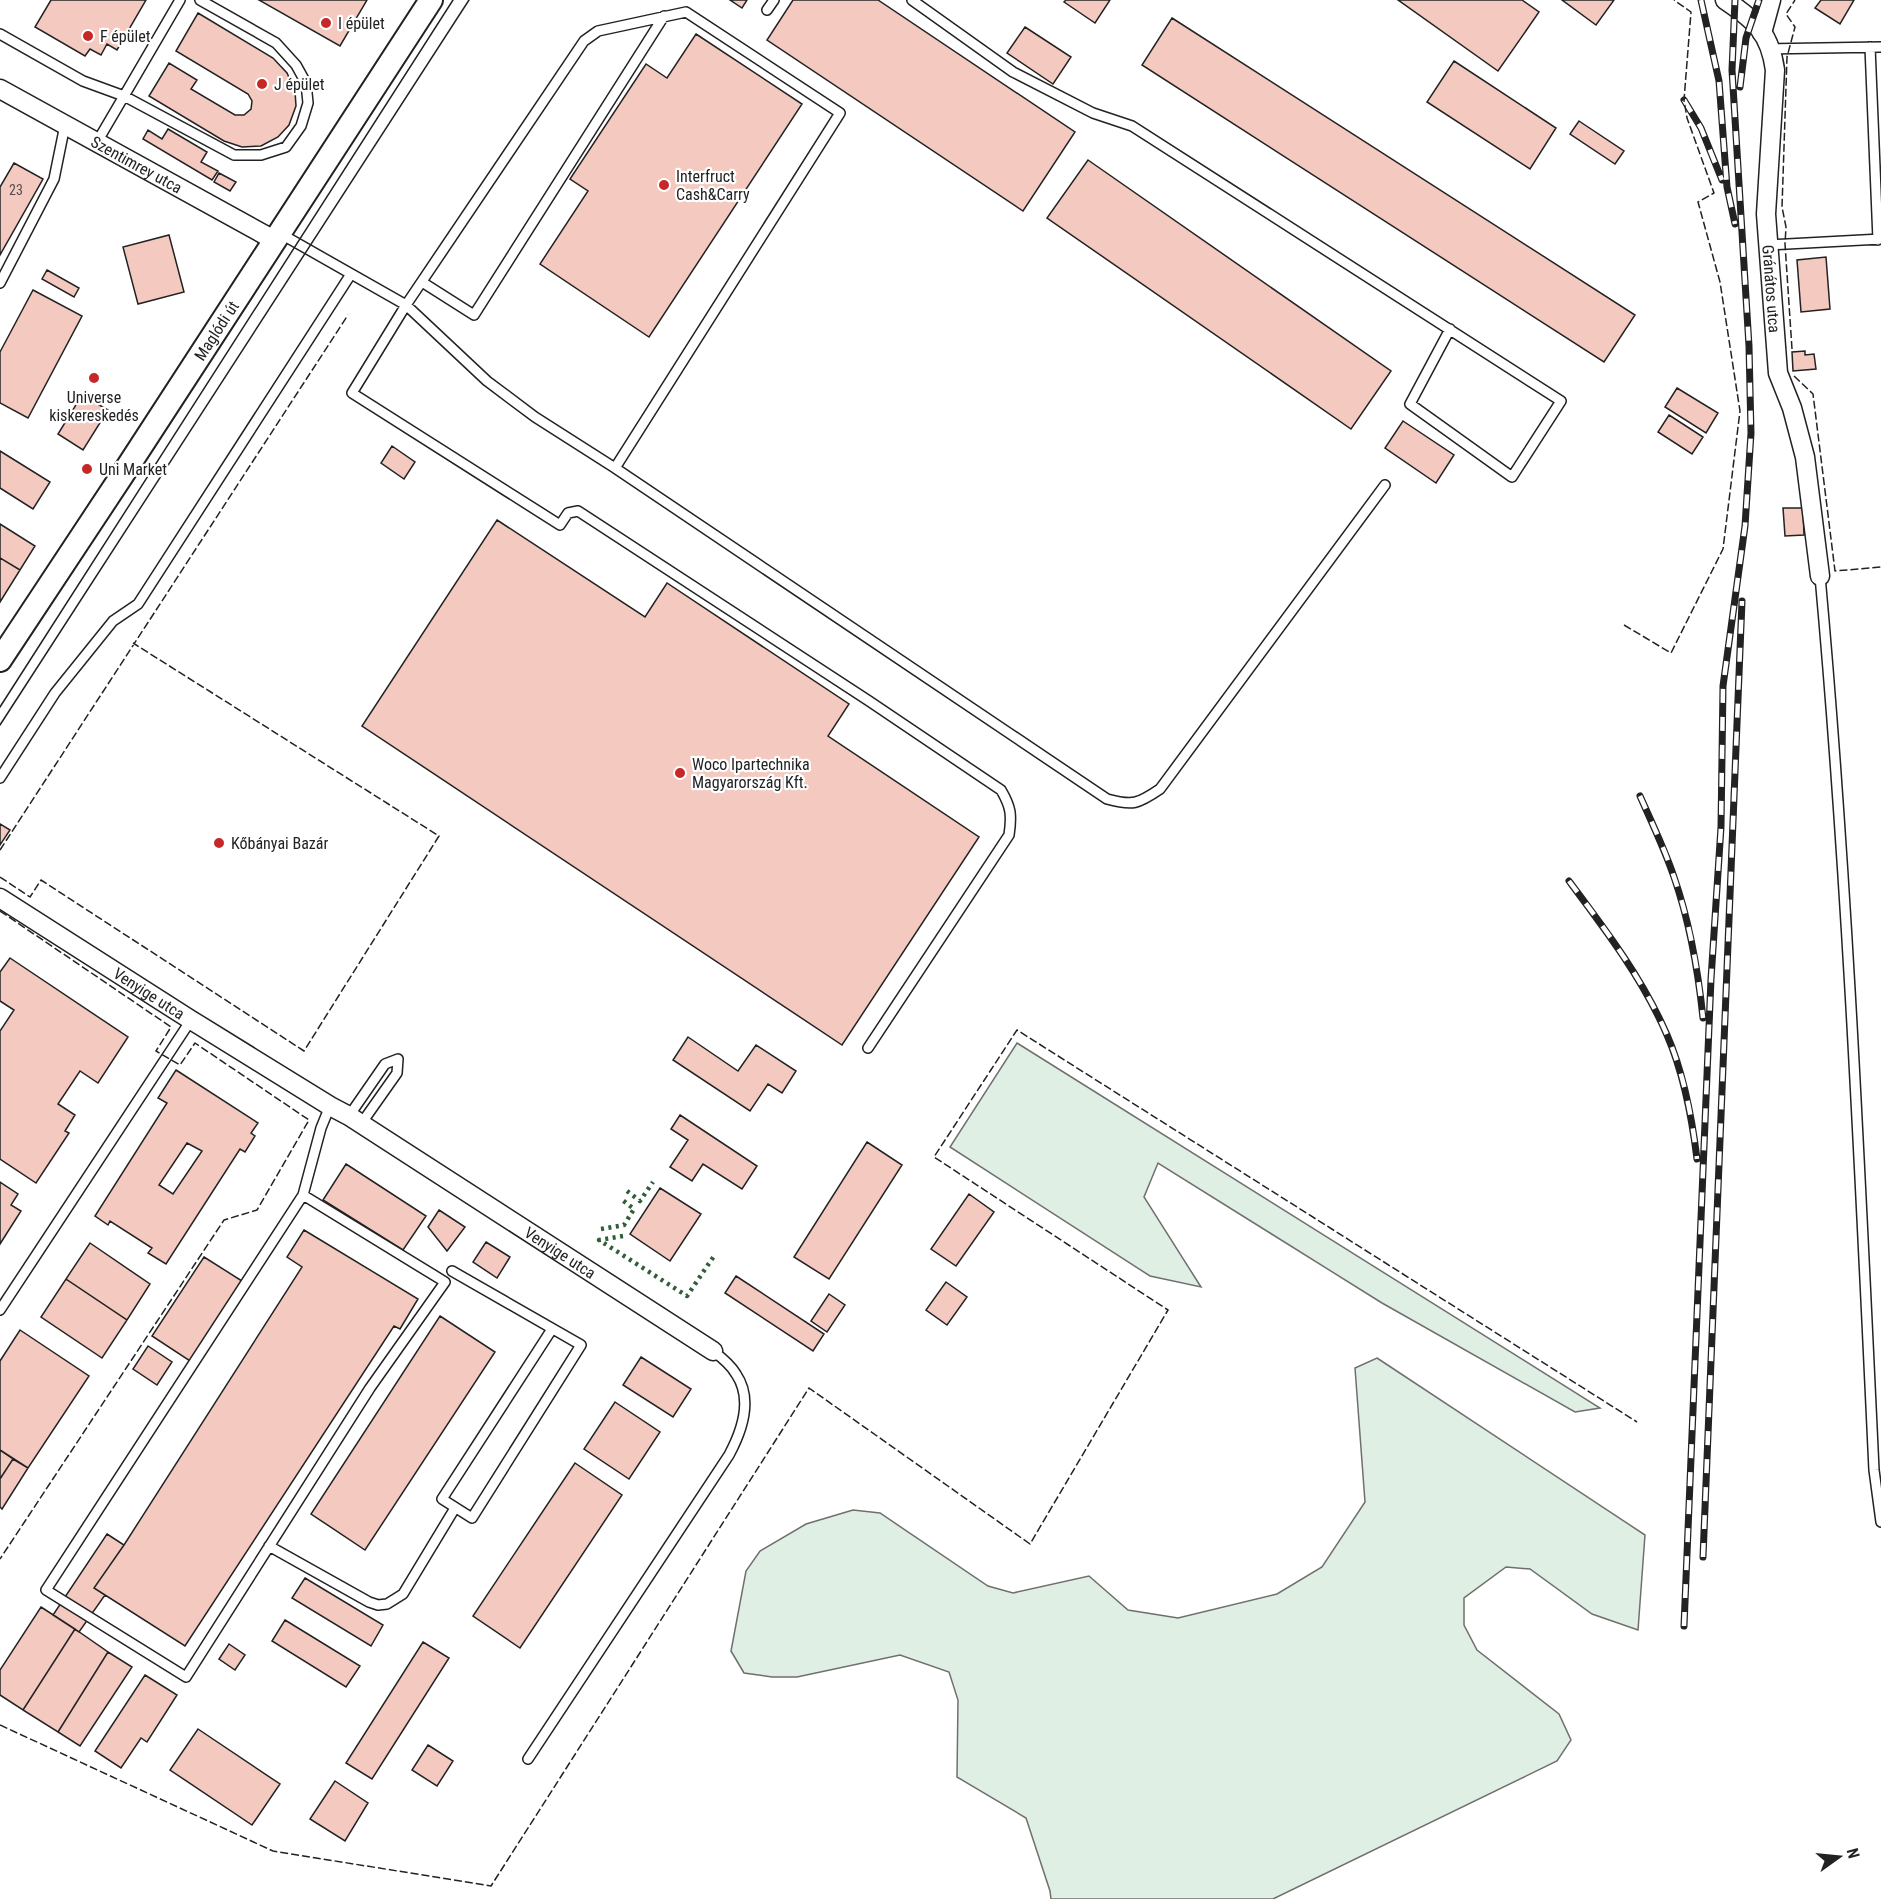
<svg xmlns="http://www.w3.org/2000/svg" width="1881" height="1899" viewBox="0 0 1881 1899" font-family="'Roboto Condensed',sans-serif">
  <style>
    .green { fill: #e0efe3; stroke: #6f6f6f; stroke-width: 1.5 }
    .building { fill: #f3c9c0; stroke: #222; stroke-width: 1.5; fill-rule: evenodd }
    .lines { fill: none; stroke-linecap: round; stroke-linejoin: round }
    .service-casing { stroke: #222; stroke-width: 12 }
    .minor-casing { stroke: #222; stroke-width: 21 }
    .tertiary-casing { stroke: #222; stroke-width: 26 }
    .service { stroke: #fff; stroke-width: 9 }
    .minor { stroke: #fff; stroke-width: 18 }
    .tertiary { stroke: #fff; stroke-width: 22 }
    .tram { stroke: #222; stroke-width: 1.5 }
    .rail-casing { stroke: #222; stroke-width: 7 }
    .rail { stroke: #fff; stroke-width: 4.5; stroke-dasharray: 14; stroke-linecap: butt }
    .hedge { stroke: #2f5e38; stroke-width: 4.5; stroke-dasharray: 3 4.5; stroke-linecap: butt }
    .fence { stroke: #222; stroke-width: 1.5; stroke-dasharray: 8 3; stroke-linecap: butt }
    .poi-dot { fill: #c62828; stroke: #fff; stroke-width: 2 }
    .labels { text-anchor: middle; dominant-baseline: central; stroke-width: 4.5; stroke-linejoin: round; paint-order: stroke }
    .number-label { font-size: 14px; fill: #564c4a }
    .poi-label { font-size: 16px; fill: #222; stroke: #fff; text-anchor: start }
    .street-label { font-size: 16px; fill: #222; stroke: #fff }
  </style>
  <rect width="100%" height="100%" fill="#fff"/>
  <path class="green" d="M1017 1043 1600 1408 1575 1412 1382 1303 1158 1163 1144 1197 1201 1287 1150 1276 950 1147Z
    M1377 1358 1645 1535 1638 1630 1592 1614 1530 1569 1506 1567 1464 1598V1625L1477 1650 1559 1714 1571 1740 1557 1761 1273 1899H1051L1050 1891 1026 1818 957 1777 958 1700 949 1672 900 1655 797 1677H772L744 1673 731 1651 746 1571 760 1551 806 1524 853 1510 880 1513 988 1586 1013 1593 1089 1576 1128 1610 1178 1618 1277 1594 1322 1567 1365 1502 1355 1368Z"/>
  <path class="building" d="M51 0H146L117 50 107 44 101 55 90 49 85 56 35 27Z
    M259 0H367L340 46Z
    M730 0H747L742 8Z
    M793 0H878L1075 132 1023 211 767 40Z
    M1066 0H1110L1095 23 1064 2Z
    M1398 0H1522L1539 12 1498 71Z
    M1562 0H1614L1596 25Z
    M1821 0H1854L1840 24 1815 8Z
    M198 13 273 58 287 73 295 91 296 106 289 125 278 137 261 146 242 147 224 141 149 96 169 63 197 80 191 89 235 115H244L251 109 252 101 248 94 176 51Z
    M1172 18 1635 315 1604 362 1142 65Z
    M1025 27 1071 57 1053 84 1007 53Z
    M696 34 802 104 649 337 540 264 588 191 570 179 646 64 667 78Z
    M1454 61 1556 128 1530 169 1427 102Z
    M1579 121 1624 151 1615 164 1570 134Z
    M168 129 207 152 201 162 218 171 212 180 143 139 148 130 162 139Z
    M1088 160 1391 371 1351 429 1047 218Z
    M14 163 43 179 0 255V187Z
    M219 173 236 182 230 191 214 182Z
    M169 235 184 292 138 304 123 247Z
    M1826 257 1830 309 1801 312 1797 260Z
    M47 270 79 288 74 297 42 279Z
    M33 290 82 316 28 418 0 403V352Z
    M1805 351V355L1814 354 1816 369 1793 371 1792 352Z
    M1677 388 1718 413 1706 433 1665 407Z
    M82 395 108 410 83 450 58 434Z
    M1669 415 1703 437 1692 454 1658 432Z
    M1403 421 1454 455 1436 483 1385 448Z
    M392 446 415 462 404 479 381 463Z
    M0 451 50 482 33 509 0 488Z
    M1783 508H1803L1804 535 1785 536Z
    M497 520 645 617 667 583 849 704 828 736 979 837 842 1045 362 726Z
    M0 524 35 546 20 570 0 558Z
    M0 558 20 570 0 602Z
    M0 824 10 830 0 845Z
    M10 958 128 1037 98 1083 80 1071 58 1104 75 1115 65 1131 69 1133 36 1183 0 1159V1031L14 1010 0 1001V972Z
    M688 1037 738 1071 756 1045 796 1071 782 1093 768 1084 750 1111 673 1060Z
    M176 1070 258 1123 251 1133 255 1136 245 1152 240 1149 166 1264 148 1253 152 1248 110 1221 108 1225 95 1216 167 1103 158 1098ZM187 1143 202 1151 173 1194 159 1185Z
    M680 1115 757 1166 742 1189 703 1164 692 1181 670 1167 688 1140 671 1129Z
    M867 1142 902 1165 829 1279 794 1257Z
    M346 1164 426 1216 403 1250 323 1200Z
    M0 1182 18 1194 11 1205 21 1211 0 1244Z
    M660 1188 701 1214 670 1261 630 1234Z
    M969 1194 994 1212 956 1266 931 1249Z
    M439 1210 465 1227 447 1251 428 1227Z
    M304 1230 418 1299 400 1329 394 1326 185 1646 94 1588 124 1545 302 1267 287 1257Z
    M486 1242 510 1257 497 1278 473 1262Z
    M90 1243 150 1284 127 1320 66 1279Z
    M204 1257 242 1281 190 1361 152 1336Z
    M736 1276 824 1334 813 1351 725 1293Z
    M66 1279 127 1320 102 1358 41 1317Z
    M946 1282 967 1297 947 1325 926 1310Z
    M829 1294 845 1305 827 1332 811 1321Z
    M440 1316 495 1352 365 1550 311 1514Z
    M20 1330 89 1376 28 1468 0 1450V1361Z
    M148 1346 172 1362 157 1385 133 1369Z
    M641 1357 691 1389 673 1417 623 1385Z
    M615 1402 660 1432 629 1479 584 1449Z
    M0 1450 13 1459 0 1479Z
    M13 1459 28 1468 2 1509 0 1507V1479Z
    M575 1463 622 1495 520 1648 473 1616Z
    M107 1534 124 1545 94 1588 105 1595 79 1632 53 1615Z
    M305 1578 383 1625 371 1646 292 1598Z
    M41 1607 75 1629 23 1710 0 1695V1670Z
    M285 1620 360 1666 346 1687 272 1641Z
    M75 1629 108 1652 58 1732 23 1710Z
    M423 1642 449 1658 372 1779 346 1763Z
    M229 1644 245 1655 235 1670 219 1659Z
    M108 1652 132 1667 80 1746 58 1732Z
    M145 1675 177 1695 147 1742 141 1738 121 1768 95 1751Z
    M198 1729 280 1784 252 1825 170 1770Z
    M428 1745 453 1761 437 1786 412 1770Z
    M335 1781 368 1803 345 1841 310 1819Z"/>
  <g class="lines">
    <g class="service-casing">
      <path id="service" d="M912 0 1013 72 1093 113 1132 126 1561 401 1512 477 1410 404 1450 329
        M767 10 774 0
        M0 34 83 81 124 96 180 0
        M1870 47 1878 240
        M1771 49 1881 47
        M97 142 124 96 234 155H261L286 147 301 126 308 103 306 83 296 65 276 43 200 0
        M281 234 406 305 487 381 535 417 615 468 1107 799C1133 806 1138 804 1160 789L1385 485
        M1768 245 1881 239
        M422 282 474 315 664 16
        M0 283 54 179 65 125
        M615 468 840 113 686 12 598 31 584 41 406 305 352 393 560 525 568 513 578 511 869 701 1001 790C1011 807 1012 815 1009 835L868 1048
        M1820 576C1847 873 1860 1172 1874 1470L1881 1522
        M0 778 55 693 113 621 138 604 351 274
        M349 1116 385 1064 398 1059 397 1073 361 1124
        M303 1195 445 1282 370 1388 186 1677 46 1590 303 1195 321 1128 330 1106
        M452 1271 581 1345 472 1518 442 1499 552 1329
        M0 1310 191 1020
        M269 1546 369 1602 378 1605 387 1604 403 1594 455 1508
        M528 1759 729 1455C742 1431 753 1399 736 1374 731 1365 721 1357 713 1351"/>
    </g>
    <g class="minor-casing">
      <g id="minor">
        <path id="s1" d="M1725 0C1755 20 1770 33 1775 70L1766 214 1778 373 1792 408 1805 457 1820 576"/>
        <path d="M1762 33 1771 0"/>
        <path id="s2" d="M0 89 274 240"/>
        <path id="s3" d="M0 898 191 1020 330 1106 349 1116 713 1351"/>
      </g>
    </g>
    <g class="tertiary-casing">
      <g id="tertiary">
        <path id="s4" d="M0 660 121 477 431 0"/>
      </g>
    </g>
    <use href="#service" class="service"/>
    <use href="#minor" class="minor"/>
    <use href="#tertiary" class="tertiary"/>
    <path class="tram" d="M0 707 453 0
      M0 725 469 0"/>
    <g class="rail-casing">
      <path id="rail" d="M1701 0 1719 81 1727 187 1735 224
        M1740 87 1746 38 1759 0
        M1684 100 1701 128 1722 180
        M1640 796C1652 823 1665 850 1674 877 1690 923 1698 970 1703 1018
        M1569 881C1605 929 1643 979 1667 1035 1684 1074 1692 1118 1697 1159
        M1703 1557 1742 601
        M1684 1626 1711 979 1721 827 1723 686 1745 526 1751 433 1749 346 1732 70 1735 0"/>
    </g>
    <use href="#rail" class="rail"/>
    <path class="hedge" d="M627 1191 640 1201 653 1182
      M601 1229 624 1225 634 1209 621 1199
      M623 1236 599 1240 687 1296 714 1256"/>
    <path class="fence" d="M1792 349 1785 244 1786 227 1782 207 1787 57 1795 27 1786 14 1795 0
      M1794 376 1813 394 1835 571 1881 567
      M1624 625 1671 653 1723 549 1740 411 1720 282 1698 202 1714 193 1687 118 1684 100 1691 12 1674 0
      M0 850 348 315
      M0 877 30 897 41 880 304 1051 439 836 133 643
      M0 911 171 1027 156 1051 180 1065 195 1043 309 1120 257 1210 224 1220 0 1559
      M0 1725 273 1851 491 1886 809 1388 1030 1544 1168 1310 934 1157 1017 1030 1637 1422"/>
  </g>
  <g class="poi-dot">
    <circle cx="326" cy="23" r="6"/>
    <circle cx="88" cy="36" r="6"/>
    <circle cx="262" cy="84" r="6"/>
    <circle cx="664" cy="185" r="6"/>
    <circle cx="94" cy="378" r="6"/>
    <circle cx="87" cy="469" r="6"/>
    <circle cx="680" cy="773" r="6"/>
    <circle cx="219" cy="843" r="6"/>
  </g>
  <g class="labels">
    <g class="number-label">
      <text x="16" y="190">23</text>
    </g>
    <g class="poi-label">
      <text x="338" y="23">I épület</text>
      <text x="100" y="36">F épület</text>
      <text x="274" y="84">J épület</text>
      <text x="676" y="176">Interfruct<tspan x="676" dy="18">Cash&amp;Carry</tspan></text>
      <text x="94" y="397" text-anchor="middle">Universe<tspan x="94" dy="18">kiskereskedés</tspan></text>
      <text x="99" y="469">Uni Market</text>
      <text x="692" y="764">Woco Ipartechnika<tspan x="692" dy="18">Magyarország Kft.</tspan></text>
      <text x="231" y="843">Kőbányai Bazár</text>
    </g>
    <g class="street-label">
      <text stroke="none"><textPath href="#s2" startOffset="156">Szentimrey utca</textPath></text>
      <text stroke="none"><textPath href="#s1" startOffset="309">Gránátos utca</textPath></text>
      <text stroke="none"><textPath href="#s4" startOffset="394">Maglódi út</textPath></text>
      <text stroke="none"><textPath href="#s3" startOffset="177">Venyige utca</textPath></text>
      <text stroke="none"><textPath href="#s3" startOffset="663">Venyige utca</textPath></text>
    </g>
  </g>
  <g transform="translate(1839 1857) rotate(75)" stroke="#ffffff" stroke-width="4.5" paint-order="stroke">
  <path d="M0-4.5L10 22L0 15L-10 22Z" fill="#222222"/>
  <text y="-9" font-size="16" font-weight="bold" text-anchor="middle" fill="#222222">N</text>
  </g>
</svg>
